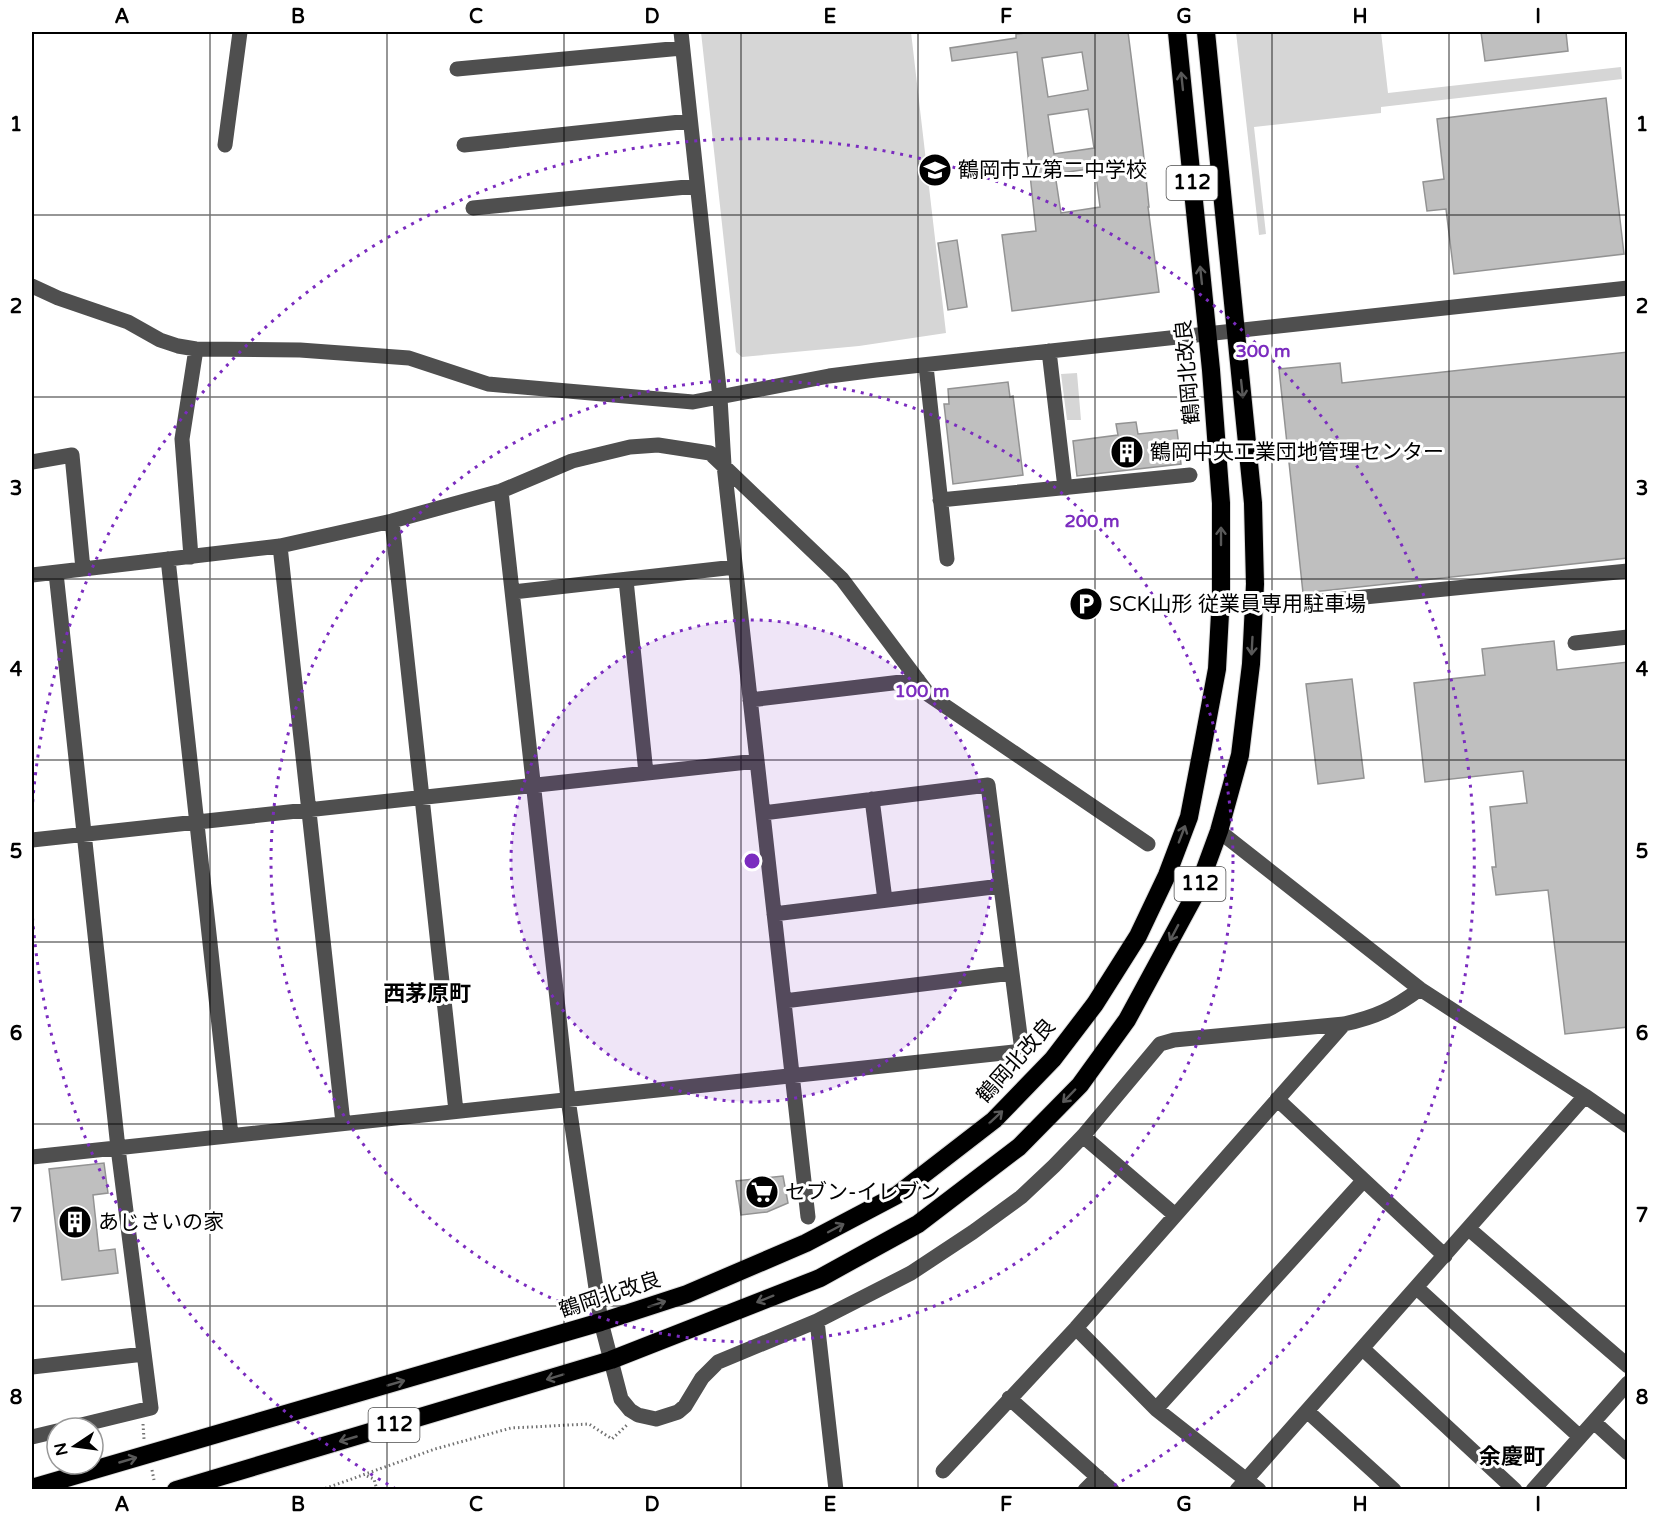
<svg xmlns="http://www.w3.org/2000/svg" width="1659" height="1521" viewBox="0 0 1659 1521" font-family="'Varela Round','Noto Sans JP',sans-serif">
  <style>
    .green { fill: #d6d6d6 }
    .building { fill: #bfbfbf; stroke: #939393; stroke-width: 1.5; fill-rule: evenodd }
    .lines { fill: none; stroke-linecap: round; stroke-linejoin: round }
    .highway-casing { stroke: #dbdbdb; stroke-width: 20 }
    .path { stroke: #717171; stroke-width: 3; stroke-dasharray: 1.5 3; stroke-linecap: butt }
    .minor { stroke: #4f4f4f; stroke-width: 15 }
    .highway { stroke: #000; stroke-width: 18 }
    .oneway { stroke: #595959 }
    .grid { fill: none; stroke: #000; stroke-width: 1.5; stroke-opacity: 0.55 }
    .ring { fill: none; stroke: #7b2cbf; stroke-width: 3; stroke-dasharray: 3 6 }
    .labels { text-anchor: middle; dominant-baseline: central; stroke-width: 6; stroke-linejoin: round; paint-order: stroke }
    .shield { fill: #fff; stroke: #4c4c4c; stroke-width: 1.5 }
    .shield-label { font-size: 20px; font-weight: bold; fill: #000 }
    .poi-label { font-size: 21px; fill: #000; stroke: #fff; text-anchor: start }
    .street-label { font-size: 21px; fill: #000; stroke: #fff }
    .neighbourhood-label { font-size: 22px; font-weight: bold; fill: #000; stroke: #fff }
    .centre { fill: #7b2cbf; stroke: #fff; stroke-width: 3 }
    .ring-label { font-size: 18px; text-anchor: middle; font-weight: bold; fill: #7b2cbf; stroke: #fff; stroke-width: 6; stroke-linejoin: round; paint-order: stroke }
    .neatline { fill: none; stroke: #000; stroke-width: 2 }
    .grid-label { font-size: 20px; text-anchor: middle; font-weight: bold; fill: #000 }
  </style>
  <rect width="100%" height="100%" fill="#fff"/>
  <path class="green" d="M701 32H911L946 333 859 346 742 357 736 352Z
    M1236 32H1381L1388 93 1621 67 1622 79 1381 107V113L1254 127 1266 234 1259 235Z
    M1077 373 1081 420H1067L1061 374Z"/>
  <path class="building" d="M1035 32H1128L1143 149 1149 207H1148L1159 292 1012 311 1002 235 1036 231 1017 52 952 61 950 48 1016 38V34ZM1082 52 1088 90 1048 97 1042 58ZM1088 109 1094 148 1054 154 1048 115ZM1095 168 1100 207 1061 213 1055 174Z
    M1481 32H1566L1568 51 1485 61Z
    M1606 98 1624 254 1454 274 1446 209 1427 211 1423 182 1444 179 1437 119Z
    M957 240 967 307 948 310 938 243Z
    M1628 352V558L1303 593 1279 369 1340 363 1342 383Z
    M1008 382 1010 397 1013 396 1023 475 953 484 944 404H949L948 389Z
    M1136 422 1138 434 1177 430 1181 464 1077 476 1073 441 1118 435 1116 424Z
    M1554 641 1557 670 1628 662V1027L1565 1034 1548 890 1496 895 1492 867H1496L1490 807 1527 803 1523 771 1425 782 1414 683 1485 675 1482 649Z
    M1352 679 1364 778 1318 784 1306 684Z
    M104 1163 108 1193 93 1195 99 1251 115 1249 118 1273 62 1280 49 1169Z
    M783 1176 788 1203 767 1212 741 1215 736 1181Z"/>
  <g class="lines">
    <g class="highway-casing">
      <path id="highway" d="M32 1488 601 1322 687 1294 806 1243 897 1195 994 1120 1053 1059 1095 1004 1138 936 1167 875 1189 817 1203 744 1217 669 1221 595V503L1211 370 1177 32
        M176 1490 611 1360 820 1278 918 1224 1019 1147 1080 1085 1127 1020 1197 891 1219 831 1240 755 1251 664 1255 584 1253 503 1206 32"/>
    </g>
    <path class="path" d="M143 1424 144 1439
      M152 1470 154 1480
      M367 1476 374 1479 377 1490
      M321 1490 435 1449 511 1428 589 1424 612 1439 627 1425"/>
    <path class="minor" d="M681 32 720 398 724 465 808 1217
      M457 69 682 48
      M225 145 240 32
      M464 145 690 121
      M473 208 697 186
      M32 286 58 298 128 322 160 340 178 346 196 349 300 350 409 358 488 384 693 402 829 376 876 370 1628 288
      M1049 351 1065 488
      M926 366 947 559
      M32 462 72 455 83 569
      M501 491 568 1099 601 1322 621 1399 630 1410 638 1415 656 1419 678 1412 685 1406 702 1378 718 1362 817 1321 911 1273 973 1232 1021 1197 1054 1166 1083 1136 1160 1044 1174 1040 1344 1024C1376 1017 1393 1009 1420 989
      M940 500 1190 475
      M392 521 456 1111
      M280 546 343 1123
      M191 557 182 439 196 349
      M168 559 231 1135
      M56 573 118 1148 151 1408 69 1428
      M32 575 280 546 392 521 501 491 572 461 630 447 658 445 710 453 842 579 929 695 1148 844
      M626 580 646 773
      M513 592 735 567
      M1304 603 1628 571
      M1575 643 1628 637
      M750 700 918 680
      M872 799 885 900
      M1219 831 1420 989 1585 1096 1628 1126
      M32 840 757 761
      M774 914 1001 886
      M784 1001 1012 973
      M1277 1099 1445 1256
      M1083 1136 1175 1215
      M32 1157 1022 1051 988 785 763 813
      M1469 1229 1628 1366
      M1417 1288 1580 1437
      M817 1321 836 1490
      M1076 1328 1156 1409 1259 1490
      M1363 1349 1515 1490
      M32 1367 144 1354
      M1009 1398 1112 1490
      M1156 1409 1363 1181
      M1307 1411 1394 1490
      M1594 1422 1628 1453
      M32 1437 57 1431
      M943 1471 1076 1328 1344 1024
      M1085 1490 1098 1477
      M1237 1490 1585 1096
      M1533 1490 1628 1383"/>
    <use href="#highway" class="highway"/>
  </g>
  <defs><path id="oneway-shaft" d="M-6 0H5M1.5-3L5.5 0L1.5 3" fill="none" stroke-width="1.6" stroke-linecap="round" stroke-linejoin="round" transform="scale(1.5)"/></defs>
  <g class="oneway">
    <use href="#oneway-shaft" transform="translate(1182 81) rotate(-96)"/>
    <use href="#oneway-shaft" transform="translate(1201 275) rotate(-96)"/>
    <use href="#oneway-shaft" transform="translate(1242 389) rotate(84)"/>
    <use href="#oneway-shaft" transform="translate(1221 536) rotate(-90)"/>
    <use href="#oneway-shaft" transform="translate(1252 646) rotate(93)"/>
    <use href="#oneway-shaft" transform="translate(1182 834) rotate(-69)"/>
    <use href="#oneway-shaft" transform="translate(1174 933) rotate(118)"/>
    <use href="#oneway-shaft" transform="translate(1069 1096) rotate(134)"/>
    <use href="#oneway-shaft" transform="translate(996 1117) rotate(-43)"/>
    <use href="#oneway-shaft" transform="translate(836 1228) rotate(-28)"/>
    <use href="#oneway-shaft" transform="translate(765 1299) rotate(158)"/>
    <use href="#oneway-shaft" transform="translate(657 1304) rotate(-18)"/>
    <use href="#oneway-shaft" transform="translate(555 1377) rotate(163)"/>
    <use href="#oneway-shaft" transform="translate(396 1383) rotate(-16)"/>
    <use href="#oneway-shaft" transform="translate(348 1439) rotate(164)"/>
    <use href="#oneway-shaft" transform="translate(128 1460) rotate(-16)"/>
  </g>
  <path class="grid" d="M210 32V1490M387 32V1490M564 32V1490M741 32V1490M918 32V1490M1095 32V1490M1272 32V1490M1449 32V1490M32 215H1628M32 397H1628M32 579H1628M32 760H1628M32 942H1628M32 1124H1628M32 1306H1628"/>
  <circle cx="752" cy="861" r="241" fill="#7b2cbf" fill-opacity=".12"/>
  <g class="ring">
    <circle cx="752" cy="861" r="241"/>
    <circle cx="752" cy="861" r="481"/>
    <path d="M396 1489A722 722 0 0 1 32 911M32 811A722 722 0 1 1 1108 1489"/>
  </g>
  <defs>
    <g id="school-disc" transform="scale(1.725)"><circle r="9.5" fill="#000" stroke="#fff"/><path d="M0-5L7-2L0 1L-7-2ZM-4 1L0 2.5L4 1V4Q0 6-4 4Z" fill="#fff"/></g>
    <g id="building-disc" transform="scale(1.725)"><circle r="9.5" fill="#000" stroke="#fff"/><path d="M-4-6H4V6H1V3H-1V6H-4ZM-2.5-4.3h1.7v1.8h-1.7ZM.8-4.3h1.7v1.8H.8ZM-2.5-1h1.7V.8h-1.7ZM.8-1h1.7V.8H.8Z" fill="#fff"/></g>
    <g id="parking-disc" transform="scale(1.725)"><circle r="9.5" fill="#000" stroke="#fff"/><path d="M-3.5-5.5H1a3.5 3.5 0 0 1 0 7H-1V5.5H-3.5ZM-1-3.4V-.6H.8a1.4 1.4 0 0 0 0-2.8Z" fill="#fff"/></g>
    <g id="supermarket-disc" transform="scale(1.725)"><circle r="9.5" fill="#000" stroke="#fff"/><path d="M-6-5.5h2.5l.6 2H6L4.5 2H-2.5L-4.4-4H-6ZM-1.5 3.2a1.3 1.3 0 1 0 .1 0ZM3 3.2a1.3 1.3 0 1 0 .1 0Z" fill="#fff"/></g>
  </defs>
  <g fill-rule="evenodd">
    <use href="#school-disc" x="935" y="170"/>
    <use href="#building-disc" x="1127" y="452"/>
    <use href="#parking-disc" x="1086" y="604"/>
    <use href="#supermarket-disc" x="762" y="1192"/>
    <use href="#building-disc" x="75" y="1222"/>
  </g>
  <g class="labels">
    <g class="shield">
      <rect x="1166.5" y="166" width="51" height="34" rx="4.5"/>
      <rect x="1174.5" y="867" width="51" height="34" rx="4.5"/>
      <rect x="368.5" y="1408" width="51" height="34" rx="4.5"/>
    </g>
    <g class="shield-label">
      <text x="1192" y="183">112</text>
      <text x="1200" y="884">112</text>
      <text x="394" y="1425">112</text>
    </g>
    <g class="poi-label">
      <text x="958" y="170">鶴岡市立第二中学校</text>
      <text x="1150" y="452">鶴岡中央工業団地管理センター</text>
      <text x="1109" y="604">SCK山形 従業員専用駐車場</text>
      <text x="785" y="1192">セブン-イレブン</text>
      <text x="98" y="1222">あじさいの家</text>
    </g>
    <g class="street-label">
      <text transform="translate(1188 372) rotate(-95)">鶴岡北改良</text>
      <text transform="translate(1016 1061) rotate(-48)">鶴岡北改良</text>
      <text transform="translate(610 1295) rotate(-18)">鶴岡北改良</text>
    </g>
    <g class="neighbourhood-label">
      <text x="427" y="994">西茅原町</text>
      <text x="1512" y="1457">余慶町</text>
    </g>
  </g>
  <circle cx="752" cy="861" r="9" class="centre"/>
  <g class="ring-label">
    <text x="1263" y="357">300 m</text>
    <text x="1092" y="527">200 m</text>
    <text x="922" y="697">100 m</text>
  </g>
  <rect width="1659" height="1521" fill="none" stroke="#ffffff" stroke-width="66"/>
  <g transform="translate(75 1446) rotate(257)"><circle r="28" fill="#ffffff" stroke="#999999" stroke-width="1.5"/>
  <path d="M0-4.5L10 22L0 15L-10 22Z" fill="#000000"/>
  <text y="-9" font-size="16" font-weight="bold" text-anchor="middle" fill="#000000">N</text>
  </g>
  <rect x="33" y="33" width="1593" height="1455" class="neatline"/>
  <g class="grid-label">
    <text x="122" y="23">A</text>
    <text x="298" y="23">B</text>
    <text x="476" y="23">C</text>
    <text x="652" y="23">D</text>
    <text x="830" y="23">E</text>
    <text x="1006" y="23">F</text>
    <text x="1184" y="23">G</text>
    <text x="1360" y="23">H</text>
    <text x="1538" y="23">I</text>
    <text x="16" y="131">1</text>
    <text x="1642" y="131">1</text>
    <text x="16" y="313">2</text>
    <text x="1642" y="313">2</text>
    <text x="16" y="495">3</text>
    <text x="1642" y="495">3</text>
    <text x="16" y="676">4</text>
    <text x="1642" y="676">4</text>
    <text x="16" y="858">5</text>
    <text x="1642" y="858">5</text>
    <text x="16" y="1040">6</text>
    <text x="1642" y="1040">6</text>
    <text x="16" y="1222">7</text>
    <text x="1642" y="1222">7</text>
    <text x="16" y="1404">8</text>
    <text x="1642" y="1404">8</text>
    <text x="122" y="1511">A</text>
    <text x="298" y="1511">B</text>
    <text x="476" y="1511">C</text>
    <text x="652" y="1511">D</text>
    <text x="830" y="1511">E</text>
    <text x="1006" y="1511">F</text>
    <text x="1184" y="1511">G</text>
    <text x="1360" y="1511">H</text>
    <text x="1538" y="1511">I</text>
  </g>
</svg>
